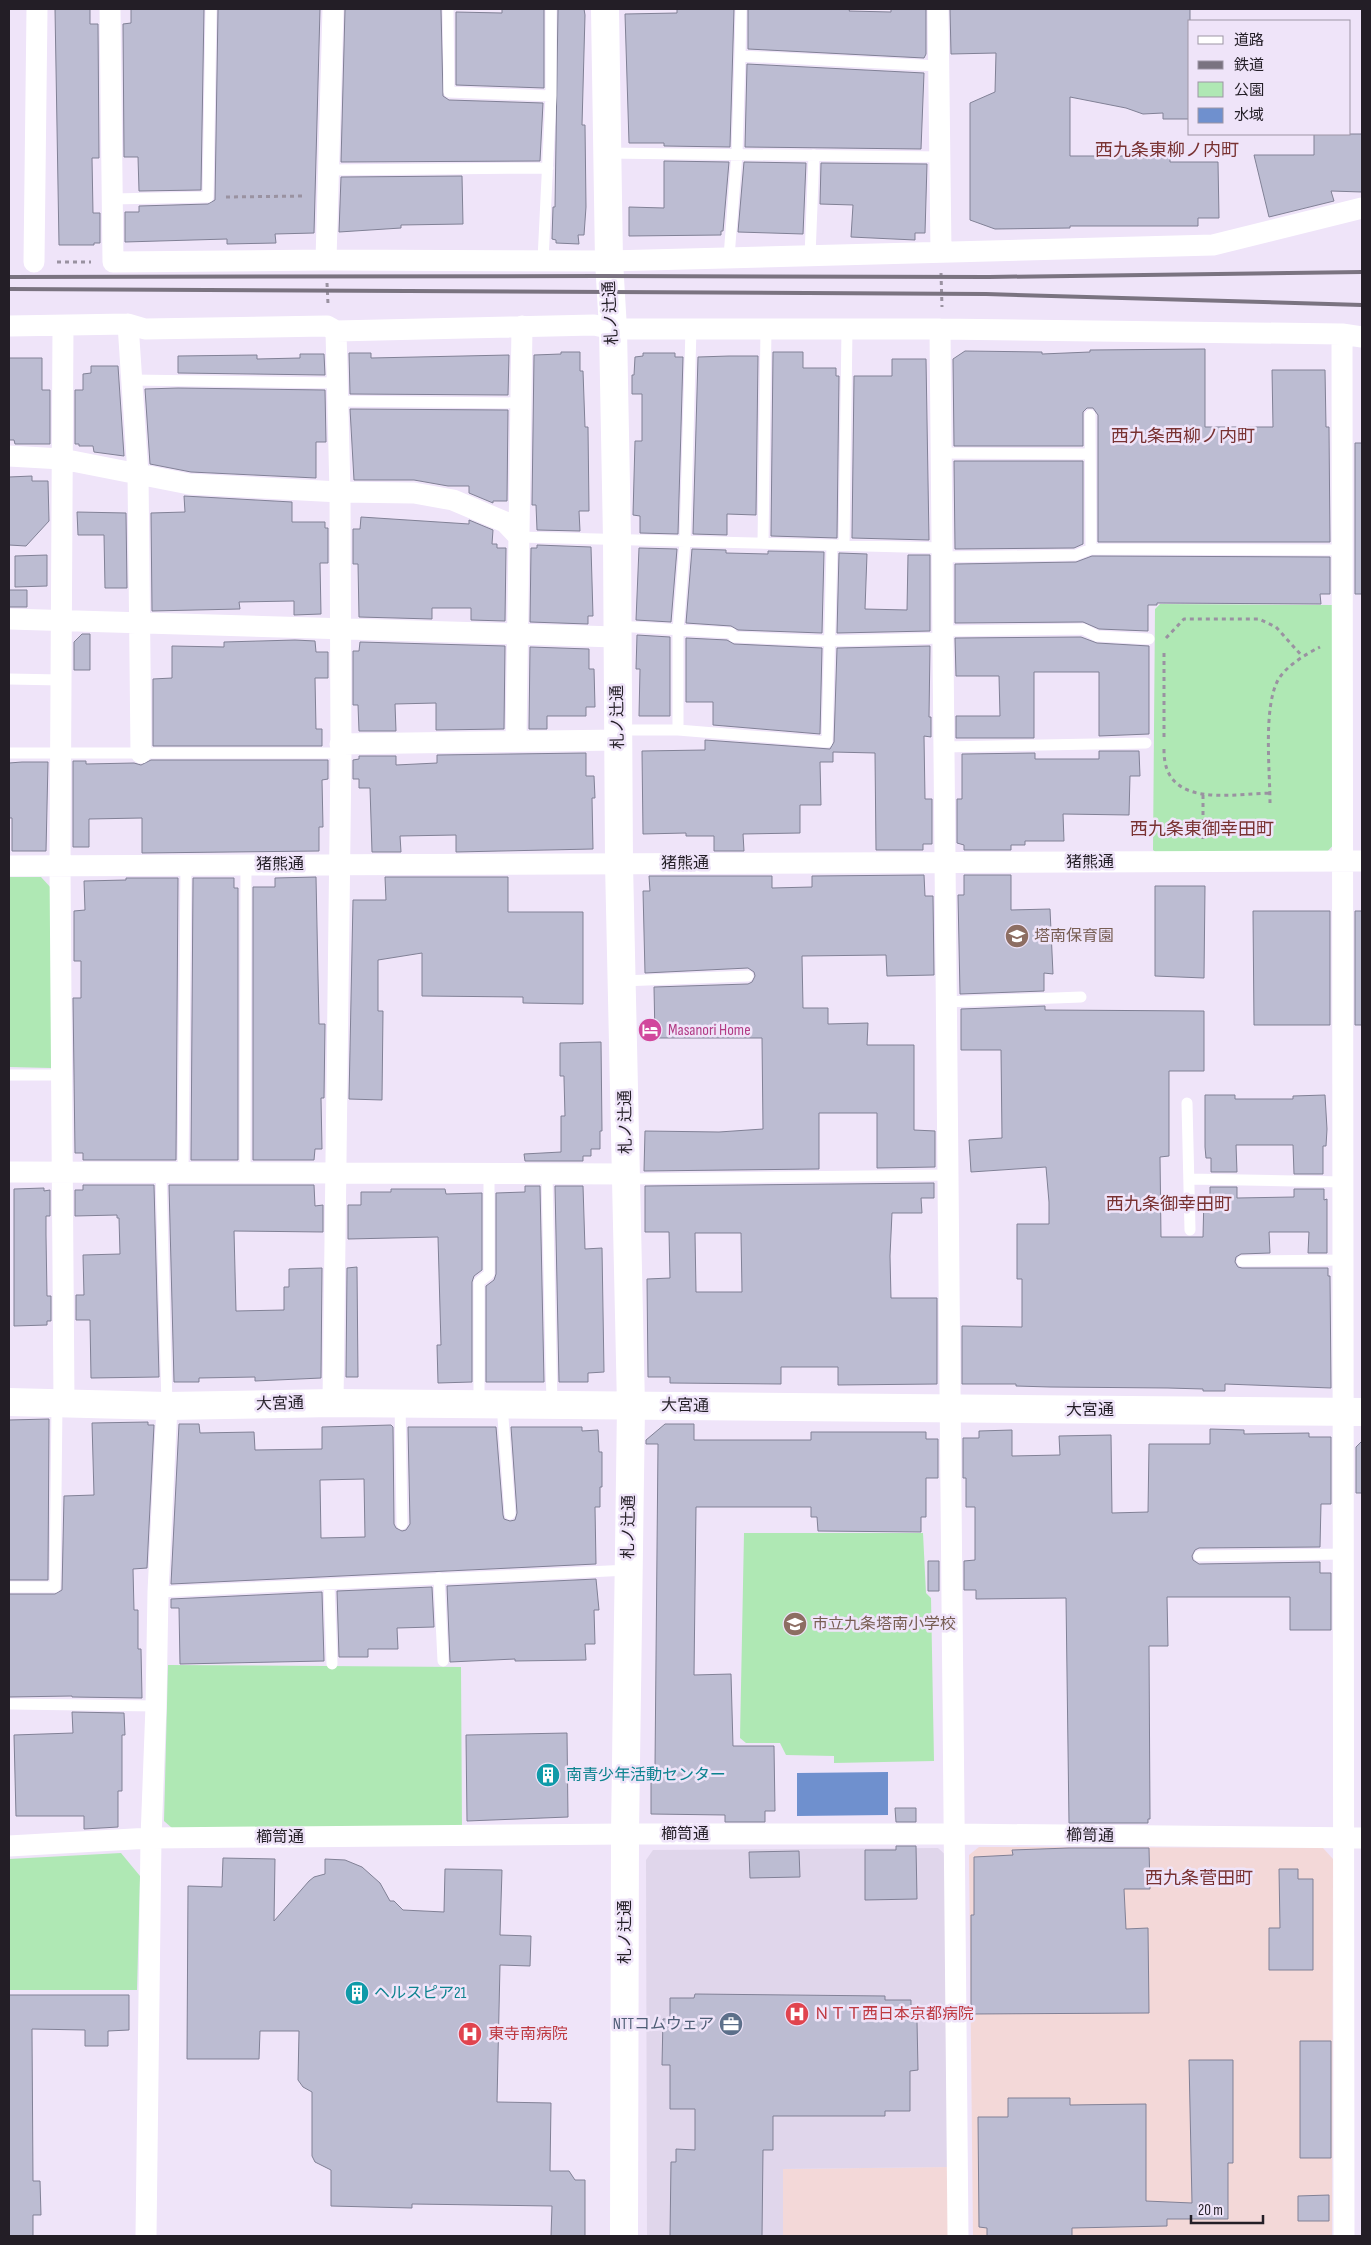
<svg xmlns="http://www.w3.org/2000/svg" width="1371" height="2245" viewBox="0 0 1371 2245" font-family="'Sofia Sans Condensed','Noto Sans JP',sans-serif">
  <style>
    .commercial { fill: #f3d8d8 }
    .medical { fill: #e0d6eb }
    .green { fill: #afe8b4 }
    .water { fill: #6f90ce }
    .building { fill: #bcbcd2; stroke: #818196; fill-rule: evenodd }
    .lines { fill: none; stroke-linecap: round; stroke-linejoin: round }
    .path { stroke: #9a92a1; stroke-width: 3; stroke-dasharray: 4 4; stroke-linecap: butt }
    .lane { stroke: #fff; stroke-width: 11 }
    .street { stroke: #fff; stroke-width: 21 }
    .secondary { stroke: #fff; stroke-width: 28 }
    .rail { stroke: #7a7380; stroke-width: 4 }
    .labels { text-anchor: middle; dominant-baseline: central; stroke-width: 5; stroke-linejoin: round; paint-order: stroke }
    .street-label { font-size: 16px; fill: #231e26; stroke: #efe4f9 }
    .education-label { font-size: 16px; fill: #785e54; stroke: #efe4f9; text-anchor: start }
    .hotel-label { font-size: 16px; fill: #b23c85; stroke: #efe4f9; text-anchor: start }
    .culture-label { font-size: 16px; fill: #0d838f; stroke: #efe4f9; text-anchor: start }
    .health-label { font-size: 16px; fill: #be3a42; stroke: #efe4f9; text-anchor: start }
    .service-label { font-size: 16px; fill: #4e5e75; stroke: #efe4f9; text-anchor: end }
    .neighbourhood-label { font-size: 18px; fill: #793232; stroke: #efe4f9 }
  </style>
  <rect width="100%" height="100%" fill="#efe4f9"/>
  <path class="commercial" d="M979 1847 1323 1848 1333 1859 1332 2236H973L969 1855Z
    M948 2167V2236H783V2169Z"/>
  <path class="medical" d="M938 1848 949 1858 948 2167 783 2169V2236H647L646 1860 653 1850Z"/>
  <path class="green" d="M1160 604 1335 605 1337 841 1326 853 1158 854 1153 850 1155 609Z
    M9 877H41L52 889 51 1068 9 1067Z
    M744 1533H923L926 1593 931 1598 934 1761 834 1763V1756L786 1755 780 1743H746L740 1738Z
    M168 1665 461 1667 462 1831 172 1828 164 1821Z
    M121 1853 140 1876 137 1990H9V1859Z"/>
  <path class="water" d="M888 1772V1815L797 1816V1773Z"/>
  <path class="building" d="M55 9H90V24H98L99 158H92L93 213H100V243H94V245H59Z
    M131 9H204L201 190 139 191 138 157H124L123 24 131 23Z
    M218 9H320L314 233 275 234 276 243 227 244V239L125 242V212H139V206L208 204 215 200Z
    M345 9H441L443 96 449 100 543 103 540 161 341 162Z
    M502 9H544V88L456 85V12L502 13Z
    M558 9H584L585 15 582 125H585L586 207 584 235H578L579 244 556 243V240L552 239 553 207H555Z
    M677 9H734L730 147 664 146V143H629L625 14 677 13Z
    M748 9H850L849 11 891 12V9H926V54L924 58 748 49Z
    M950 9H1190V119H1163V113L1143 114 1126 108 1070 97V156H1170V162H1218L1219 218H1198V226H1070V228L995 229 970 220V103L995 92 996 53 951 54Z
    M747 64 924 73 921 149 745 147Z
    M1314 134H1362V192L1331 191 1334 201 1269 217 1254 155H1314Z
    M664 161 729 162 723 231H721V235L629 236V207L664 208Z
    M744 162 806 163 803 234 738 232Z
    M821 163 927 164 925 233H915V240L851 237 853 205 820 204Z
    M462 176 463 224 401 225V228L339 232 341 177Z
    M1205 349V427H1273L1272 370H1325L1326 427H1329L1330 542H1098V415L1093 408H1087L1083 412V446H954L953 359 965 351 1042 352V354L1090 352V350Z
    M561 352H580V371H583L585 427H588L589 511H579L580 531 537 530 536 505H532L534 355 561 354Z
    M773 352H803V368H836V376H839L837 538 771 536Z
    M349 353H371V358L509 355 508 395 350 394Z
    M643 353H675V357H683L678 534 640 533V516L633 515 635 441H642V394H632V375H634L635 357 643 356Z
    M300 354H324L325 375 178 373V356L257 355V359L300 358Z
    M729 356H758L756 515 727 514V535L693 534 698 357Z
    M9 358H42V390H50V444H15L14 440H9Z
    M892 359H926L929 540 852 538 854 376H892Z
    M91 366H118L124 456 94 452 93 446H79V444H75V390H83V374L91 373Z
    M178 388 325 390 326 442H316V478L191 472 150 464 145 389Z
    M350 409 508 410 507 501H493V503L469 493V486H448L414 480H354Z
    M1355 443H1362V594H1355Z
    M954 461H1083V544L1074 548 955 549Z
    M32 476V481H48L49 521 26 546 9 545V477Z
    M184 496 292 502V522H325V528H328V563H320L321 614 294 615V601L239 602 240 609 152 611 151 513 185 512Z
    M77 512 126 513 127 588H105L104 535H78Z
    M361 517 469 524V520L493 530 492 544H497V548H506L505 621 471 620V608H432V619L359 617 358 564H353V529H360Z
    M537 545 591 547 593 616H588V624L530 622 531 548H537Z
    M639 548 677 549 671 622 636 620Z
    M692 549 726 550V553L768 554V551L824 552 822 633 738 630 731 626 686 623Z
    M839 553 867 554 865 609 907 610 908 555H930V631L837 633Z
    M47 555V586L15 587V556Z
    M1092 556 1330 557V594H1320L1321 604 1157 603V605H1148V631L1099 629 1083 622 955 623V564L1076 562Z
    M9 590H27V607H9Z
    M82 634H90V670H74V642Z
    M637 635 670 637V716H639L640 669H636Z
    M1081 637 1097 643 1149 646V734L1099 736V672H1034V738H956V716H1000L999 676H956L955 638Z
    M686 638 727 640 734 644 822 648 820 734 713 725V702H686Z
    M295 640 315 641 316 652H328V678H315L316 729H322V746H153V679L172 678V646L224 647V642Z
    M360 642 505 646 504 729 436 730V703L395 704 396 731H359L358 705H353V651H359Z
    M930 646 929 717H931V737L924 736 925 799H932V844H923V850H876L875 753 833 752V762H820L821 805H800V833L743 834 744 851H714V836H686V833L643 834 642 751 705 750V740L830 749 834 742 837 648Z
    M530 647 589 649V669H594L595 707H586V716H547V729H529Z
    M1099 751H1139L1140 776H1130L1129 815 1063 814 1064 841H1025V845H1011V850H964V845L957 843V799H962V754L1035 753V759H1099Z
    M586 753V776H594L595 798H592L593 849 456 852V835L400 836 401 852H372L370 788H359V779H353V760L359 759V756H396V765L437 763V755Z
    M151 760H328V779L322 780 323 827H319V851L142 853V818L89 819V847H73V761H86V764L134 763 141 765Z
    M22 762H48L46 851H12V818H9V763Z
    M924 875 925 896H933L934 975 887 976 886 955 802 956 803 1008H828V1024L868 1023 867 1045H914V1130L935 1131V1167L877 1168V1113H819V1169L644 1171 645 1131 719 1132 763 1129 762 1038H655L654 987 748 984 752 982 755 976 754 972 748 968 645 973 643 891H650L649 876H772V888L812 887V876Z
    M964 875H1011V910L1050 909 1053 974 1044 973V991L960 994 958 895H964Z
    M316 877 319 1024H325L324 1098H321L322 1149H315L314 1160H253V887H275V878Z
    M385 877H508V912H583V1004L523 1003V997L422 996V953L378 960V1011H383L382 1100 349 1099 353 900H386Z
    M126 878H178L176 1160H83V1153H75L73 998H81V961H74V911L85 910 84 881 126 880Z
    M193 878H234V888H238V1160H191Z
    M1155 886H1205L1204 978 1155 976Z
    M1253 911H1330V1025H1254Z
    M1355 911H1362V1025H1355Z
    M1045 1006V1010L1204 1011V1071H1169V1156L1160 1157 1161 1237H1203L1204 1195 1210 1196V1187H1237V1198L1294 1197V1189H1324V1200L1327 1199V1253H1308L1309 1232H1269L1270 1253 1241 1254 1236 1257 1235 1262 1238 1267 1242 1268H1328V1276H1330L1331 1388 1225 1384V1391H1203V1389L1168 1388 1050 1387 1016 1386V1384H962V1326L1022 1327V1279H1017V1224H1049V1202L1046 1167 971 1172 969 1140 1002 1138 1001 1050H961V1009Z
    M601 1042 602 1131H600V1149H591V1156H583V1161H525L524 1154 561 1152V1116H565L564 1079V1076H560V1043Z
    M1205 1095H1235V1099H1293V1096L1325 1095 1327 1129 1326 1146H1323V1174H1294L1293 1145H1236L1237 1172H1211V1158H1206L1205 1147Z
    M934 1183V1198H921L922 1213H892L890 1256 891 1298H937V1384L838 1385V1367H781V1384L670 1383V1377H648L647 1279 670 1278 669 1232H645V1186ZM695 1233H741L742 1292H696Z
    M83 1185H154L159 1377 91 1378 90 1320H76V1295H84L83 1255 120 1254 119 1218H117V1215L75 1216V1190H83Z
    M169 1185H314L315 1206 323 1205V1232L234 1231 236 1311 284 1310V1287H289V1269L322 1268 321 1378 255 1381V1377L199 1378V1382H174Z
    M525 1186H540L544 1382H486V1286L494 1280 496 1274V1193L525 1192Z
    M555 1186H583L585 1249 602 1248 604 1372 588 1373V1382H559Z
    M44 1188V1191L50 1190V1216H46V1235L47 1296H51V1321H47V1325L14 1326V1189Z
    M391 1189H445L446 1194 482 1193V1270L474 1276 472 1282V1382L438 1383 437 1345H441L438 1237 348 1239V1205H361V1192H391Z
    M357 1267 358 1377H346L347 1268Z
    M49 1419 48 1580H9V1420Z
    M148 1422V1425H154L147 1568 133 1569 134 1610H138V1649H141L142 1698 72 1697V1696L9 1697V1594H55L62 1590 64 1496 94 1495 92 1423Z
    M179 1424H199L200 1433 254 1432 255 1450 322 1449V1427L391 1425 393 1427 394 1524 396 1528 402 1531 406 1530 410 1524 408 1427H496L503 1515 504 1519 510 1521 515 1520 517 1513 511 1427H582V1431L598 1430 599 1452H602V1487H600V1507H595L596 1564 171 1584ZM364 1479 365 1537 321 1538 320 1480Z
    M665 1424H694V1440H811V1432H926V1439H938V1478H926V1517H921V1532L818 1531 817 1517H811V1507H696L694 1675 731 1674 733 1746H774L775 1811H765V1822H725V1815L651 1814V1766H655L658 1444H646V1440Z
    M1210 1429 1244 1430V1434L1309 1433V1437H1331V1504H1321L1320 1547 1199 1548 1195 1550 1192 1556 1193 1560 1199 1564 1320 1562V1573H1331V1630H1290V1597H1167L1168 1646H1149L1150 1819H1148V1823H1069L1066 1598 976 1599V1590H964V1561L975 1560V1507H966V1478H963V1438H979V1431L1012 1430V1456L1060 1455 1059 1436 1111 1435 1112 1513 1148 1512 1149 1444H1210Z
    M1362 1441V1493H1356V1447Z
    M928 1561H939V1591H928Z
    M596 1579 599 1610H594L595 1644H585L586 1660 515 1661V1659L450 1662 447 1586Z
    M432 1587 434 1627 397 1628 398 1649H368V1657H339L337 1591Z
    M322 1592 324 1661 180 1664 179 1608H171V1599Z
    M72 1712 124 1713 125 1735H122V1791H118V1827L84 1829V1816H16L14 1735 73 1733Z
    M567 1733 568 1817 467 1821 466 1735Z
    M895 1808H916V1822H896Z
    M896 1846H916L917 1899 865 1900V1850H896Z
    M1069 1848H1149L1150 1889H1124L1126 1929 1148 1928 1149 2013 971 2014V1915H974V1857L1013 1855 1012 1850Z
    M799 1851 800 1877 750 1878 749 1852Z
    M223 1858 275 1859 274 1921 309 1881 314 1877 325 1874V1859L345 1860 362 1867 380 1883 390 1901H394L403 1910 444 1912 445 1869 502 1870 500 1935 531 1936 530 1966 500 1965 497 2102 551 2103 550 2171H569L575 2180H585V2236H551L552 2206 412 2204V2208L331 2206V2170L315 2162 312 2156V2092L303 2087 298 2080 299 2031H260L259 2059H187L188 1886 222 1887Z
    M1279 1869H1298V1879H1313V1970H1269V1928H1280Z
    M695 1994 885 1996V2000H911V2021H917L918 2070 910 2071V2111H885V2116H773V2150H763L762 2236H670L671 2162H676V2149L695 2150V2109H670V2065H662L663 2019H670V1998H694Z
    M9 1995H129V2030L108 2031V2046H85V2030L32 2029 33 2181H40L41 2215H33V2236H9Z
    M1300 2041H1331V2158H1300Z
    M1189 2060H1233V2163H1228V2219H1167V2226L1072 2228V2236H987V2228L979 2227 978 2117H1008V2098H1070V2105L1146 2104V2201L1192 2203Z
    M1329 2195V2221H1298V2196Z"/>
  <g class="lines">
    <path class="path" d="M226 197 305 196
      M57 262H91
      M941 273 942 307
      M327 283 328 304
      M1166 638 1184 619H1259L1276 627 1302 656
      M1164 737V649
      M1164 749C1163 809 1230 794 1270 793
      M1203 795V839
      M1270 803C1270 771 1263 708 1278 680 1286 666 1306 654 1320 647"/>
    <path class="lane" d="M448 9 449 92 551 96
      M740 56 741 9
      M607 153 940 157
      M329 170 548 168
      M112 199 208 197 211 9
      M810 256 814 155
      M729 257 737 153 740 56 939 66
      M543 260 551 96V9
      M132 380 337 383
      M338 401 521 403
      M1090 415 1091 549
      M941 453 1089 454
      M519 537 942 548
      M763 543 766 329
      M844 545 847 329
      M942 557 1076 555 1091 549 1342 550
      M617 626 731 633 734 637 829 641 943 638
      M943 631 1083 629 1097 636 1149 639
      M9 679 61 680
      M618 730H678L827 742 832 545
      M678 730V631L685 541 691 329
      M944 747 1146 743
      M9 753H341
      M622 981 748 976
      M946 1002 1081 997
      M9 1075H62
      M1187 1103 1190 1230
      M161 1173 167 1406
      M183 1173 186 865
      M245 1174 246 864
      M547 1175 552 1404
      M627 1179 948 1175
      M1189 1179 1343 1182
      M1242 1261 1343 1260
      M400 1403 402 1524
      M479 1404V1282L489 1274V1174
      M502 1404 510 1514
      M1199 1556 1343 1554
      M439 1578 443 1661
      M329 1585 332 1664
      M9 1587H55L57 1403
      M158 1592 629 1570
      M9 1704 156 1706"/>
    <path class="street" d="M110 9 113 262 326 260 609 261 1213 245 1362 208
      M938 9 941 252
      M326 260 333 9
      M34 262 37 9
      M128 324 138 474 141 753
      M9 326 128 324 145 329 327 326 336 331 594 325 613 329H940L1342 334 1362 337
      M63 326 60 865 64 1403
      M940 329 958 2236
      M1342 334 1344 2236
      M9 456 62 459 189 484 340 492 414 493 453 500 505 522 519 537
      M9 619 616 637
      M516 740 522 326
      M340 744 619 740
      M9 866 1362 861
      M9 1172 627 1174
      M333 1403 341 753 340 492 336 331
      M9 1846 151 1838 625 1834H954L1362 1838
      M146 2236 151 1838 156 1706 158 1592 167 1406"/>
    <path class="secondary" d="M605 9 609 261 613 329 617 539 619 863 631 1406 625 1834 624 2236
      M9 1402 167 1406 333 1403 1362 1412"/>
    <path class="rail" d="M9 277 598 276 989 277 1362 272
      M9 289 986 294 1362 305"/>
  </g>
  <defs>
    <g id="school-disc" transform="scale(1.25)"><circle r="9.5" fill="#8d6e63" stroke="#efe4f9"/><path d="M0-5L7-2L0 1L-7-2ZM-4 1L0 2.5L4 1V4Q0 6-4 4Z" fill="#fff"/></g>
    <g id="hotel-disc" transform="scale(1.25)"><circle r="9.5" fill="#d1479c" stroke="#efe4f9"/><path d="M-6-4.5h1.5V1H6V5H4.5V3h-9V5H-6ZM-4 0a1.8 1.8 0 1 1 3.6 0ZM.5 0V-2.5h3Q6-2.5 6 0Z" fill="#fff"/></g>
    <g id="building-disc" transform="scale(1.25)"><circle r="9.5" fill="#0f9aa8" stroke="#efe4f9"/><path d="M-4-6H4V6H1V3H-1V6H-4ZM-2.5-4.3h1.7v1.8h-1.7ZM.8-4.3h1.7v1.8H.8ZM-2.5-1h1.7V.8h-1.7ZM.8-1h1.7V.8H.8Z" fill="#fff"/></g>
    <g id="hospital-disc" transform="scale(1.25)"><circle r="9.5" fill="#e0444e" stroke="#efe4f9"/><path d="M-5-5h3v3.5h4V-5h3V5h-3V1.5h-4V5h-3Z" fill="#fff"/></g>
    <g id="office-disc" transform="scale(1.25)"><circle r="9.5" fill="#5c6f8a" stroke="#efe4f9"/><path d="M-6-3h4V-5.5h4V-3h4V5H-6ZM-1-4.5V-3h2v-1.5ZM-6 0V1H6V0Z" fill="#fff"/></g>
  </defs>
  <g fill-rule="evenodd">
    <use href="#school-disc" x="1017" y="936"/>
    <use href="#hotel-disc" x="650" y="1030"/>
    <use href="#school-disc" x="795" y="1624"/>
    <use href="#building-disc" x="548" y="1775"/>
    <use href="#building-disc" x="357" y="1993"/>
    <use href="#hospital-disc" x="797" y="2014"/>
    <use href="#office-disc" x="731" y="2024"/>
    <use href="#hospital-disc" x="470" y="2034"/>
  </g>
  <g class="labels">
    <g class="street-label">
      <text transform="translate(611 313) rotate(-93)">札ノ辻通</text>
      <text transform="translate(618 717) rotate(-91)">札ノ辻通</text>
      <text x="1090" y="862">猪熊通</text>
      <text x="685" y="863">猪熊通</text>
      <text x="280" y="864">猪熊通</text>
      <text transform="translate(626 1122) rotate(-91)">札ノ辻通</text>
      <text transform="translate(280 1404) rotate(-1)">大宮通</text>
      <text transform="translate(685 1406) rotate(1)">大宮通</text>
      <text x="1090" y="1410">大宮通</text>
      <text transform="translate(629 1527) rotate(-89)">札ノ辻通</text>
      <text x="685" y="1834">櫛笥通</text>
      <text transform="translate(1090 1836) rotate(1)">櫛笥通</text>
      <text x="280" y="1837">櫛笥通</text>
      <text transform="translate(625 1932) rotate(-90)">札ノ辻通</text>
    </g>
    <g class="education-label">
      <text x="1034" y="936">塔南保育園</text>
      <text x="812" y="1624">市立九条塔南小学校</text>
    </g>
    <g class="hotel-label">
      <text x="668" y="1030">Masanori Home</text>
    </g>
    <g class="culture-label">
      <text x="566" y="1775">南青少年活動センター</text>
      <text x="374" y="1993">ヘルスピア21</text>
    </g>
    <g class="health-label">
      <text x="814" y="2014">ＮＴＴ西日本京都病院</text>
      <text x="488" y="2034">東寺南病院</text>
    </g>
    <g class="service-label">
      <text x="714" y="2024">NTTコムウェア</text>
    </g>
    <g class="neighbourhood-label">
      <text x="1167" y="150">西九条東柳ノ内町</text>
      <text x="1183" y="436">西九条西柳ノ内町</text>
      <text x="1202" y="829">西九条東御幸田町</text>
      <text x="1169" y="1204">西九条御幸田町</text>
      <text x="1199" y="1878">西九条菅田町</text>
    </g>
  </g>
  <rect width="1371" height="2245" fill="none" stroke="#231e26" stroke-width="20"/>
  <rect x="1188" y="20" width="162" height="115" fill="#efe4f9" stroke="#9d95a5"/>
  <rect x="1198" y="36" width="25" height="8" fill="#ffffff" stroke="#9d95a5"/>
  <text x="1234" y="45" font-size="15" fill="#231e26">道路</text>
  <rect x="1198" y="61" width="25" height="8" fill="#7a7380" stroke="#9d95a5"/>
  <text x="1234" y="70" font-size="15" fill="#231e26">鉄道</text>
  <rect x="1198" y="82" width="25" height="15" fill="#afe8b4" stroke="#9d95a5"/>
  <text x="1234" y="95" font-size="15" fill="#231e26">公園</text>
  <rect x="1198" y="108" width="25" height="15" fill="#6f90ce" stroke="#9d95a5"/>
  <text x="1234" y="120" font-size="15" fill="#231e26">水域</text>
  <path d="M1191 2215v8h72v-8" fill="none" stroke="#231e26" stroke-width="2.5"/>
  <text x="1198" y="2215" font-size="15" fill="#231e26" stroke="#efe4f9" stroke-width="4" paint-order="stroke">20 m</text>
</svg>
